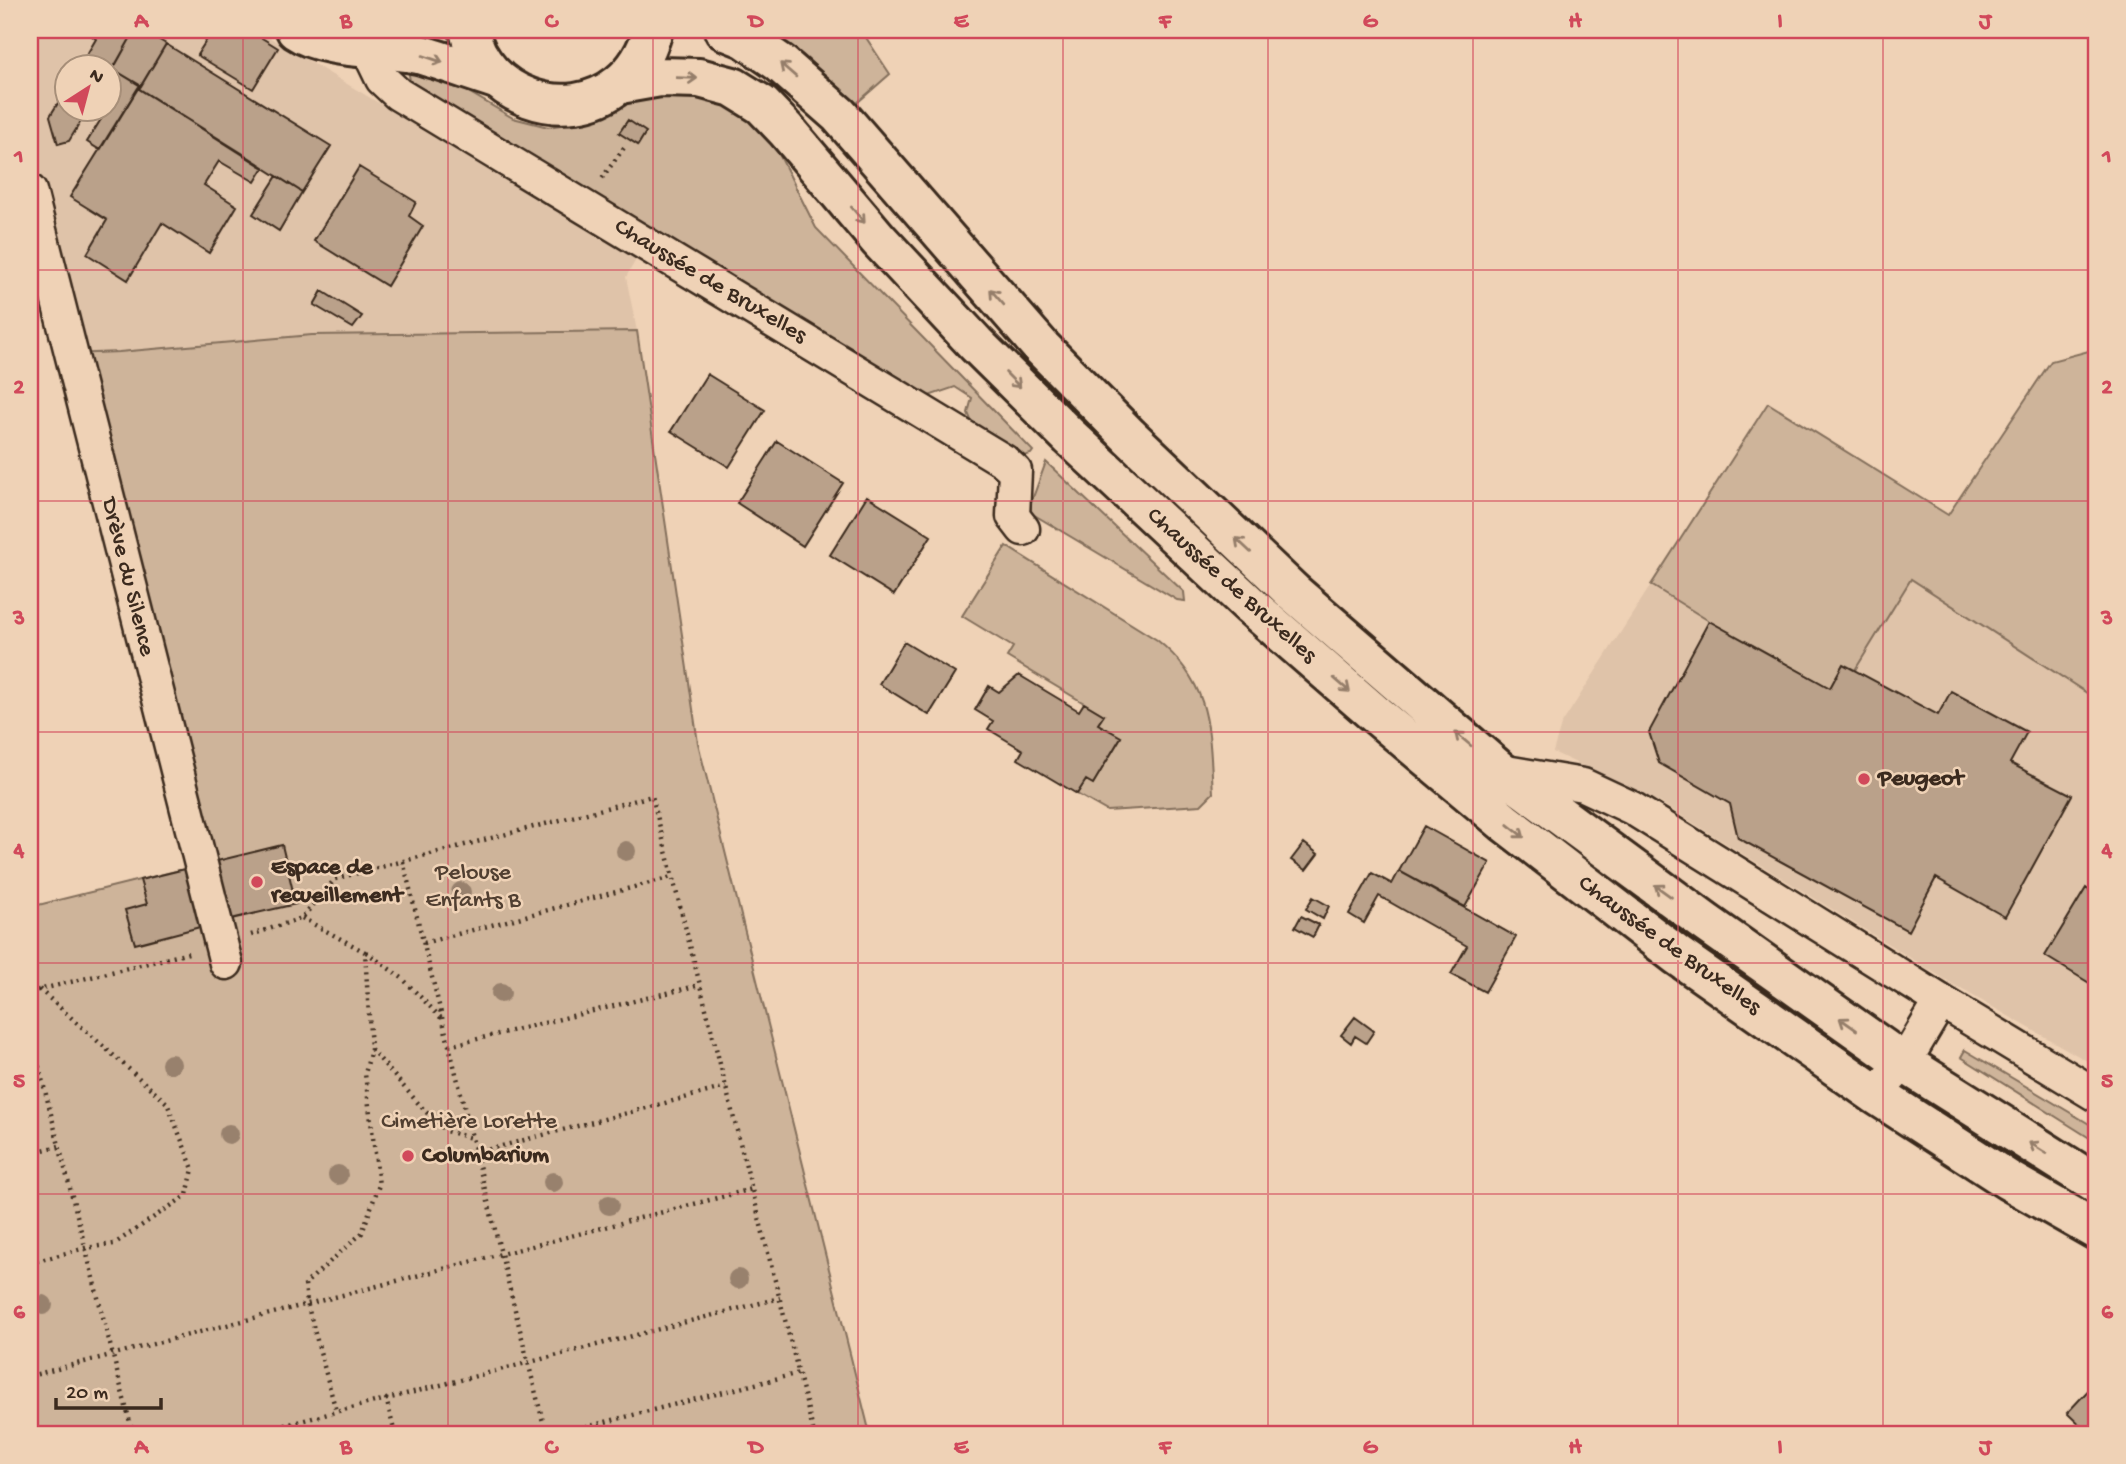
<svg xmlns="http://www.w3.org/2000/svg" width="2126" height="1464" viewBox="0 0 2126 1464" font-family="'Gochi Hand',sans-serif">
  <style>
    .built { fill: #dfc3a9; fill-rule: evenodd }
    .green { fill: #ceb49a; stroke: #846f5c; stroke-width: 2 }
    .building { fill: #baa18a; stroke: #3b2a1e; stroke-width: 2 }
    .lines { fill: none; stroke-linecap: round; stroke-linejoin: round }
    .street-casing { stroke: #3b2a1e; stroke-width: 37 }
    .secondary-casing { stroke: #3b2a1e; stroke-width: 44 }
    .highway-casing { stroke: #3b2a1e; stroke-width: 44 }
    .path { stroke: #3b2a1e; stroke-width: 4.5; stroke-dasharray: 2 5; stroke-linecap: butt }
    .street { stroke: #efd2b6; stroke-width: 32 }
    .secondary { stroke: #efd2b6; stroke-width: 38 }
    .highway { stroke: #efd2b6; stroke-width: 38 }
    .tree { fill: #98816d }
    .oneway { stroke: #957e6a }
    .grid { fill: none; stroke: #d1495b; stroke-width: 2; stroke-opacity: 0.55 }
    .poi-dot { fill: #d1495b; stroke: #efd2b6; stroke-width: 2.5 }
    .labels { text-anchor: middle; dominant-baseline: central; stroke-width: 5; stroke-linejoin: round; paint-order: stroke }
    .street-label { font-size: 24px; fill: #3b2a1e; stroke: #efd2b6 }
    .poi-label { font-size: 24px; font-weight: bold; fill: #3b2a1e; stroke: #efd2b6; text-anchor: start }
    .park-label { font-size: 24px; fill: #513f31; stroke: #efd2b6 }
    .neatline { fill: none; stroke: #d1495b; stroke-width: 2.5 }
    .grid-label { font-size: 23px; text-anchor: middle; font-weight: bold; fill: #d1495b }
  </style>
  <rect width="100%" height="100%" fill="#efd2b6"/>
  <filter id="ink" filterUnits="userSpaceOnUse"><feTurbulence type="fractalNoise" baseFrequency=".0143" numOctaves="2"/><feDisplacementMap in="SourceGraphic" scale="14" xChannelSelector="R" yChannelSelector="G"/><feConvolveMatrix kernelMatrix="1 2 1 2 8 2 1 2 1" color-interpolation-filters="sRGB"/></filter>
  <g filter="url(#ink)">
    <path class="built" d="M30 30H257L637 258 626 277 637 331 313 335 119 352 71 354 30 145ZM66 66H108V108H66Z
      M1910 579 2096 699V1066L1954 985 1661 803 1553 752 1561 725 1651 585 1709 621 1843 664 1855 670Z"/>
    <path class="green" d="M764 30H861L890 74 857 103 803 55Z
      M413 69 465 90 513 118 548 127 598 119 636 95 711 94 768 132 816 228 1033 451 1031 454 1024 456 973 425 968 413 972 398 955 387 926 397 410 81 409 75Z
      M637 331 698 743 870 1434H30V907L200 865 71 354 119 352 312 335Z
      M2096 349V699L1911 579 1855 670 1843 664 1830 688 1709 621 1651 585 1768 403 1948 515 2051 361Z
      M1046 462 1184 592 1185 601 1177 600 1031 513V503Z
      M1006 546 1157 640C1212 684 1209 728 1213 793L1201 805 1107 811 1077 794 1086 780 1093 784 1121 737 1098 724 1104 715 1007 657 1013 647 962 616Z
      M1965 1050 2096 1128V1142L1961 1057Z"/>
    <path class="building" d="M88 30H135L111 73 108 71V66H101L86 56 96 39 87 32Z
      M135 30H143L166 44 141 86 113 69Z
      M213 30H249L278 48 253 89 197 55Z
      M166 44 331 146 302 192 139 89Z
      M113 69 140 85 100 150 87 142 114 98 108 95V76Z
      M138 88 264 167 255 182 219 161 204 185 237 206 209 253 162 223 128 280 87 254 107 220 70 197Z
      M66 90V108H89L69 141 58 144 50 116Z
      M628 120 646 132 638 145 619 133Z
      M359 167 416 202 409 216 423 226 387 286 314 241Z
      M277 176 302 192 279 231 253 214Z
      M322 291 362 316 353 328 314 305Z
      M707 374 765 410 729 467 671 431Z
      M777 441 843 483 803 546 737 503Z
      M867 496 931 536 894 595 830 555Z
      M1709 621 1830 688 1843 664 1938 715 1951 691 2027 732 2010 763 2072 795 2005 917 1936 878 1908 931 1738 838 1730 804 1659 763 1649 732Z
      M904 642 955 673 929 715 879 684Z
      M1019 675 1079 711 1084 703 1104 715 1098 724 1121 737 1093 784 1086 780 1077 794 1018 759 1023 750 988 729 993 721 975 710 989 686 999 692Z
      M1424 826 1490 863 1465 907 1399 871Z
      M1304 843 1318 854 1306 870 1291 860Z
      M282 845 296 904 231 919 217 861Z
      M185 869 200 927 135 944 125 910 147 904 140 880Z
      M1399 871 1516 937 1485 992 1451 974 1467 946 1379 896 1364 923 1349 914 1372 873 1392 884Z
      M2086 888 2096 895V987L2045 956Z
      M1313 897 1329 906 1323 919 1306 909Z
      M1301 916 1319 925 1313 937 1295 927Z
      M1355 1017 1374 1031 1366 1043 1355 1036 1351 1043 1341 1035Z
      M2096 1382V1434H2089L2067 1413Z"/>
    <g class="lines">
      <g class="street-casing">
        <path id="street" d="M367 48 382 79 398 94 1004 461 1015 471 1013 516 1023 529
          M30 191 226 963
          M1500 771 1583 785 1632 808 1941 1001 1904 1063 1875 1094
          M1941 1001 2096 1095"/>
      </g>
      <g class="secondary-casing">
        <path id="secondary" d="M296 30C327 51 382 46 418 54 444 61 470 71 496 79"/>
      </g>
      <g class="highway-casing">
        <path id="highway" d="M469 30C483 96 566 127 619 84 637 70 647 51 653 30
          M724 30 744 38 780 63 839 115 1042 348 1129 436 1293 592 1500 771 1705 922 1904 1063 2096 1184
          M620 84 660 77 699 78 733 87 762 105 786 130 879 240 976 344 1070 437 1251 606 1374 713 1504 822 1678 956 1875 1094 2008 1180 2096 1230"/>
      </g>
      <path class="path" d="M602 178 626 145
        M403 861 546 1434
        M302 918 365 952 371 1049 365 1074 379 1185 362 1233 305 1284 307 1303 336 1411
        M251 935 302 918 335 879 652 796 814 1434
        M424 943 672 877
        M366 952 402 978 443 1020
        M30 992 189 953
        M30 1032 133 1434
        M449 1046 700 985
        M371 1049 425 1111 446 1131 471 1138
        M30 1153 59 1146
        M475 1153 726 1087
        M30 1263 85 1248 114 1244 187 1195 193 1169 167 1103 39 989
        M30 1376 752 1189
        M386 1398 395 1434
        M291 1423 294 1434
        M250 1434 780 1298
        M558 1434 799 1373"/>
      <use href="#street" class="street"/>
      <use href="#secondary" class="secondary"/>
      <use href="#highway" class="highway"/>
    </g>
    <g class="tree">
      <circle cx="626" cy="851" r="10"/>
      <circle cx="461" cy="892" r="10"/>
      <circle cx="501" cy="993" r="10"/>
      <circle cx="171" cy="1064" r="10"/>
      <circle cx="229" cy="1134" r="10"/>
      <circle cx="338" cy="1175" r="10"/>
      <circle cx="553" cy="1182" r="10"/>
      <circle cx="609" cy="1205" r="10"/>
      <circle cx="738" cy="1279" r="10"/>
      <circle cx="43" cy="1305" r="10"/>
    </g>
    <defs><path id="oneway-shaft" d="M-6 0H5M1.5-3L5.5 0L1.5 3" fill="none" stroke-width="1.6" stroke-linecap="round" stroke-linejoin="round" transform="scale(1.75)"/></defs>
    <g class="oneway">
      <use href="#oneway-shaft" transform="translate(433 59) rotate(19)"/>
      <use href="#oneway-shaft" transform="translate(788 70) rotate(-139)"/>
      <use href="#oneway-shaft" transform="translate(687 78) rotate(2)"/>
      <use href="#oneway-shaft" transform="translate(858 215) rotate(50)"/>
      <use href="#oneway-shaft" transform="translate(997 297) rotate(-131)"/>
      <use href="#oneway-shaft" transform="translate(1013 380) rotate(45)"/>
      <use href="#oneway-shaft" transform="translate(1243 545) rotate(-137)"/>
      <use href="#oneway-shaft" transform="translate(1342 685) rotate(41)"/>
      <use href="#oneway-shaft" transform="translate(1463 739) rotate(-140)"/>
      <use href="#oneway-shaft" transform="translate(1516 831) rotate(38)"/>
      <use href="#oneway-shaft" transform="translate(1663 891) rotate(-144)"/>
      <use href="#oneway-shaft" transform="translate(1848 1024) rotate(-145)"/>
      <use href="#oneway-shaft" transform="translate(2038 1148) rotate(-148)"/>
    </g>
  </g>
  <path class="grid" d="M243 30V1434M448 30V1434M653 30V1434M858 30V1434M1063 30V1434M1268 30V1434M1473 30V1434M1678 30V1434M1883 30V1434M30 270H2096M30 501H2096M30 732H2096M30 963H2096M30 1194H2096"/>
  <g class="poi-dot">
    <circle cx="1864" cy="779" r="7"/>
    <circle cx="257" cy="882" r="7"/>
    <circle cx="408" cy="1156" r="7"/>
  </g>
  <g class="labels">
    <g class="street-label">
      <text transform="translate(710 282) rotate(31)">Chaussée de Bruxelles</text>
      <text transform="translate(127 577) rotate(76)">Drève du Silence</text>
      <text transform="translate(1231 586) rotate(42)">Chaussée de Bruxelles</text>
      <text transform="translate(1669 946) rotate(36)">Chaussée de Bruxelles</text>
    </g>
    <g class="poi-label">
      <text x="1878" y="779">Peugeot</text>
      <text x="271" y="868">Espace de<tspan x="271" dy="28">recueillement</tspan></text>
      <text x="422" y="1156">Columbarium</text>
    </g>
    <g class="park-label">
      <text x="473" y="873">Pelouse<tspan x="473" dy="28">Enfants B</tspan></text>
      <text x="469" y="1122">Cimetière Lorette</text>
    </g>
  </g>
  <rect width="2126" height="1464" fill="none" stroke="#efd2b6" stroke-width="77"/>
  <g transform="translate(88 88) rotate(36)"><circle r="33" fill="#efd2b6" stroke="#a78f79" stroke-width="2"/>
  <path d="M0-5L12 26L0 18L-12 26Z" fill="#d1495b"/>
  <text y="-10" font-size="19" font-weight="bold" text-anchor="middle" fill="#3b2a1e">N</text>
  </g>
  <path d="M56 1398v10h105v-10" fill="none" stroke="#3b2a1e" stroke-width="3.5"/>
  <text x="66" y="1398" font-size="21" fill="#3b2a1e" stroke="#efd2b6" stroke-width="5" paint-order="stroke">20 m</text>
  <rect x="38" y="38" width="2050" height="1388" class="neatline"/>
  <g class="grid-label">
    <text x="141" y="27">A</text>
    <text x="346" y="27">B</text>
    <text x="551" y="27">C</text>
    <text x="756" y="27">D</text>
    <text x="961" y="27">E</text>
    <text x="1165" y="27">F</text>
    <text x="1370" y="27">G</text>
    <text x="1575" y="27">H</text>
    <text x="1780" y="27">I</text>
    <text x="1985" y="27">J</text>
    <text x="19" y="162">1</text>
    <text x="2107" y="162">1</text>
    <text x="19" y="393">2</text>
    <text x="2107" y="393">2</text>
    <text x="19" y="624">3</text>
    <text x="2107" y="624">3</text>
    <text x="19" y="856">4</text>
    <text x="2107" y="856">4</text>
    <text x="19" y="1087">5</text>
    <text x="2107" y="1087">5</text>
    <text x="19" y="1318">6</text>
    <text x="2107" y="1318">6</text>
    <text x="141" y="1453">A</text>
    <text x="346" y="1453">B</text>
    <text x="551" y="1453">C</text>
    <text x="756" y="1453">D</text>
    <text x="961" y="1453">E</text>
    <text x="1165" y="1453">F</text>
    <text x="1370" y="1453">G</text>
    <text x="1575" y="1453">H</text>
    <text x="1780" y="1453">I</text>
    <text x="1985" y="1453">J</text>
  </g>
</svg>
